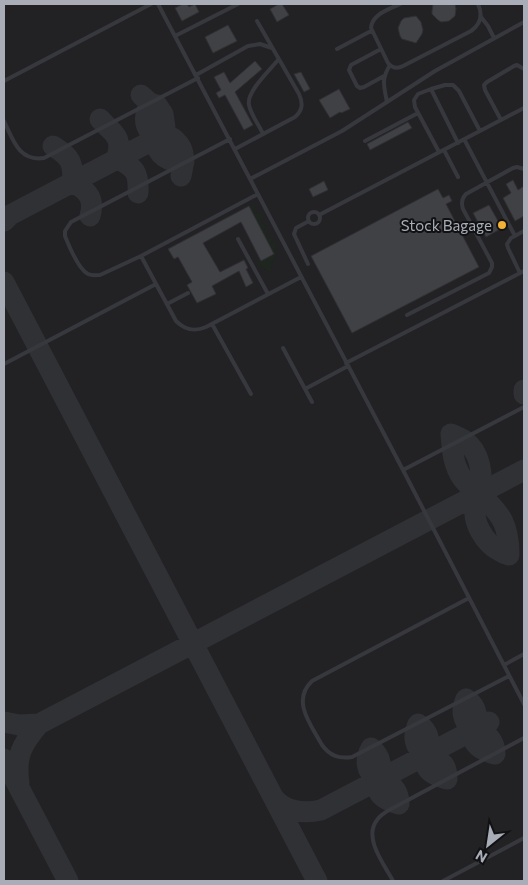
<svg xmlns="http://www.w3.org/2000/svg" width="528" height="885" viewBox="0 0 528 885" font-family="Commissioner,sans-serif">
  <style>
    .built { fill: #222225 }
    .green { fill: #1e261f }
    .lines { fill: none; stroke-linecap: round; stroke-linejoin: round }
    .taxiway { stroke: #303135; stroke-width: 21 }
    .building { fill: #404145; stroke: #303034 }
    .service { stroke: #37383d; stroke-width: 4 }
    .poi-dot { fill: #f2b134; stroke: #111113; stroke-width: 2 }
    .labels { text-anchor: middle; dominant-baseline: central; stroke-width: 4; stroke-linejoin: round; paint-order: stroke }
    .poi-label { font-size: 15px; fill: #a8adb8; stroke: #111113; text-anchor: end }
  </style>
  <rect width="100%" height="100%" fill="#161618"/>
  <path class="built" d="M4 4H524V881H4Z"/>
  <path class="green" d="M256 205 254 210 257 212 255 213 257 214 260 213 262 215V218L260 222 266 226 264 230H268L266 234 268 238H272L273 239 271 244 274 242 277 246 274 249 276 255 272 262 271 271 269 272 256 263 274 254 250 207Z"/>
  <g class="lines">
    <path class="taxiway" d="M141 95 150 103 157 105 163 114 165 127 161 136C167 134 171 136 176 141 186 150 184 163 181 176
      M150 103C145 113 143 124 151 133 153 135 155 136 157 139 158 141 156 144 157 147 161 159 173 162 184 162
      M100 119C113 134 123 135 117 158 135 168 139 172 138 193
      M53 146C71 157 73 162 73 183 88 190 95 199 90 216
      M4 221 10 215 161 136
      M4 282 317 881
      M524 390V394
      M451 434C452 449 453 466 463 479 467 485 474 489 480 494 502 515 509 525 509 555 505 554 501 552 498 550 485 543 473 523 475 508 475 503 479 498 480 494 483 475 481 453 465 441 461 438 456 436 451 434
      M466 699C474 704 478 712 476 723 475 725 473 728 473 730 470 745 483 751 495 754 495 745 491 737 483 733 480 731 475 731 472 729 462 721 461 709 466 699
      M4 722 19 725 39 724C22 744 15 756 19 783
      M39 724 524 470
      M371 748C397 769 355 793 399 804 399 795 395 785 385 782 383 781 379 781 378 780 365 772 365 759 371 748
      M4 759 68 881
      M447 779C447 761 439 761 426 754 413 748 413 735 418 724 447 743 402 768 447 779
      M273 797C284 812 304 814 321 810L489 722"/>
  </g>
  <path class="building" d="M183 4H187L189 7 195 4 199 12 182 21 175 8Z
    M279 4H282L289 15 277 22 270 9Z
    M433 4H455L456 9 455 16 449 21 441 22 438 20 432 14V11Z
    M416 16 421 22 423 30 422 34 416 43 402 39 400 36 398 28 401 21 404 18Z
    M228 25 237 41 213 53 205 37Z
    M255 61 262 69 235 92 253 125 244 130 225 95 219 98 216 93 221 90 214 77 224 72 230 83Z
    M301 72 310 89 304 92 294 74Z
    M339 89 350 109 341 113 340 112 330 118 319 100Z
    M408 122 412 128 370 150 367 144Z
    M513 180 518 190 524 186V216L515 221 503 198 511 193 506 184Z
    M324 181 328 190 313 197 309 189Z
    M438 189 443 198 449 195 452 201 446 204 479 267 352 333 311 256Z
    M489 205 502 228 486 237 473 213Z
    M249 206 274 254 261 261 241 222 203 243 220 272 244 260 248 268 246 269 253 283 246 287 239 271 212 286 216 294 197 303 187 285 192 282 178 257 174 259 168 249Z"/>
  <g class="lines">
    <path class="service" d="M158 4 403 470 524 704
      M400 4C388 10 372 14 371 28L388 63C392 68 397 69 403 66L471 31C481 24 483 15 478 4
      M481 17 488 26 494 38
      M175 36 238 4
      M337 49 371 31
      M381 49 351 65 349 70 357 86 360 88 364 87 384 76
      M196 75 248 46 260 44 272 48
      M4 81 151 4
      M431 89 458 143
      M387 102C384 87 381 79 390 65
      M501 120 485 90 484 85 487 82 514 66 517 65 524 69
      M4 121C13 140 19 162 44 158L198 78
      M263 134C259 125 251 115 249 105 246 92 270 70 278 60
      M230 139 71 222 65 231V236C69 246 78 269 88 274 92 276 96 275 100 275L141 256 258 194
      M464 139 515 236
      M365 141 418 113
      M235 149 295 117C303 110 303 103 299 94L257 21
      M444 150 458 177
      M439 152 415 107 414 100 418 94 431 89 445 85H453L459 91 480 131
      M250 179 342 131 435 71 524 22
      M308 218a6 6 0 1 1 12 0a6 6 0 1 1-12 0Z
      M319 215 524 108
      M238 239 268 294
      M141 256 176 321C185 330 194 332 206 327L301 277
      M308 264 294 234 296 228 309 221
      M520 273 508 248 507 244 511 238 524 231
      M167 304 188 293
      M407 315 489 273 492 267V263L463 209C461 203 462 198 466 194L513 168 517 167 524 169
      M212 324 251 394
      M283 348 312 402
      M346 363 524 271
      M4 364 156 284
      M305 389 348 366
      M403 470 524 407
      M469 598 312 681C291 701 311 725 322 745 330 756 339 759 352 757L509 676
      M504 665 524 654
      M393 881C384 864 363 838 377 820 381 814 387 811 393 808L524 738
      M443 881 524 838"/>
  </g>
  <circle class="poi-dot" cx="502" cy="225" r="5"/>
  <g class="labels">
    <g class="poi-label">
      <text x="492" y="225">Stock Bagage</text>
    </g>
  </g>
  <rect width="528" height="885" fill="none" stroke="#a8adb8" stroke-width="10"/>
  <g transform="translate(488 845) rotate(210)" stroke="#111113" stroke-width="4" paint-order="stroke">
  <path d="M0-4L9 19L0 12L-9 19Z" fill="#a8adb8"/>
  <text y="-8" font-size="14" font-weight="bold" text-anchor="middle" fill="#a8adb8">N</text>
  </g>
</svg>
